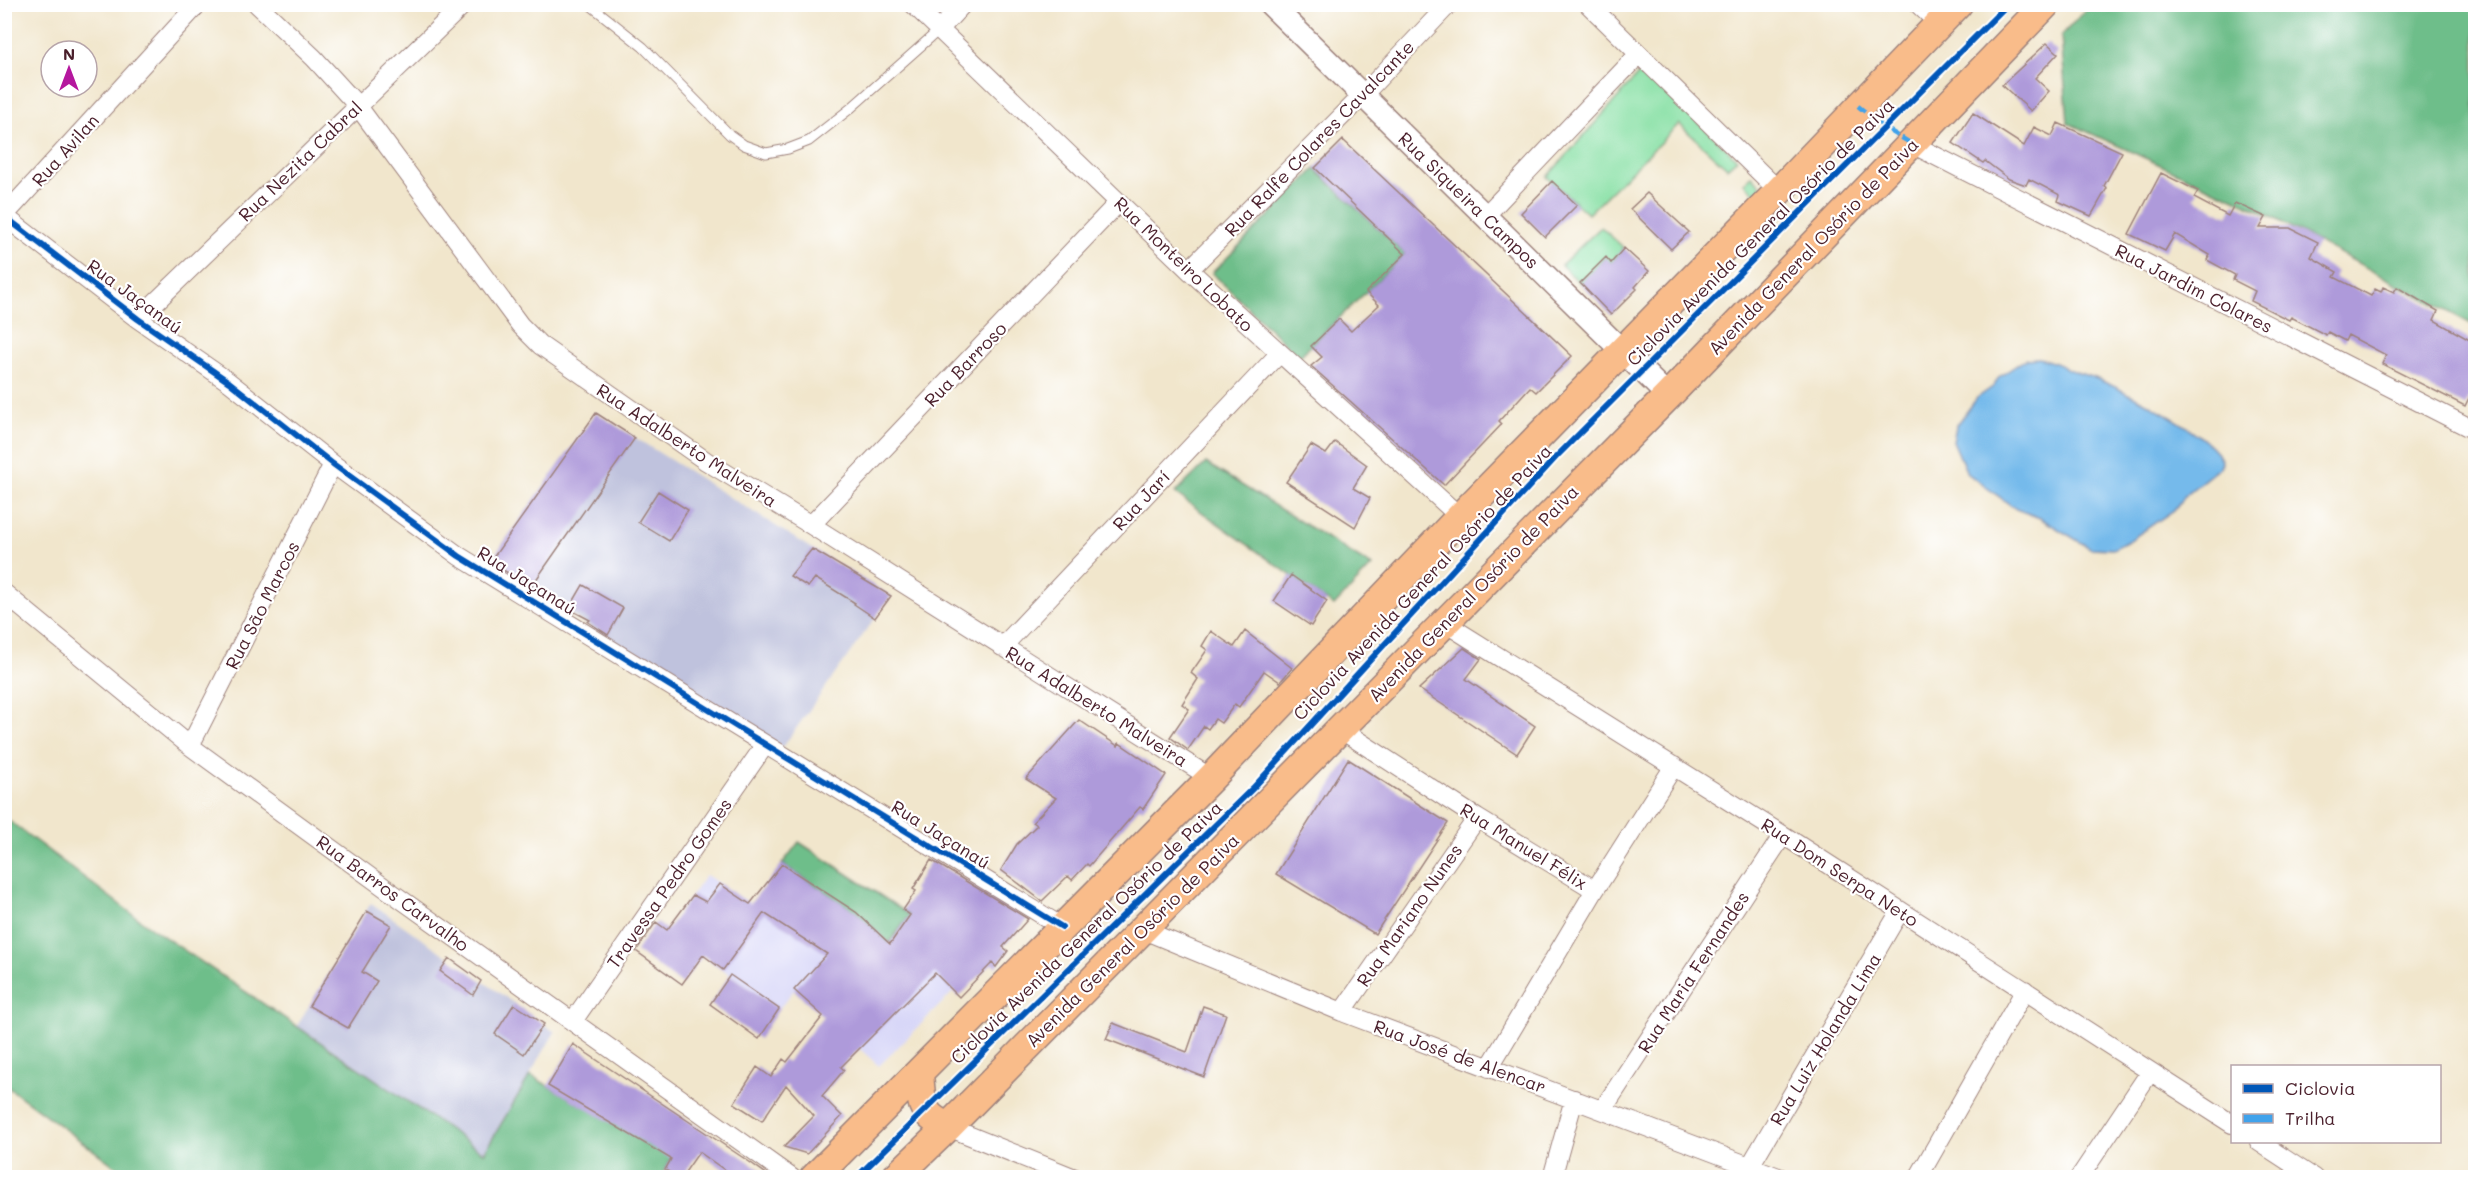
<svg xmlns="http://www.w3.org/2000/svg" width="2480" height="1182" viewBox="0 0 2480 1182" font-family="Mali,sans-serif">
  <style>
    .built { fill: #d8d7f8 }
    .industrial { fill: #bfc2dd }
    .green { fill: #88e0a5; stroke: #698068; stroke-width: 1.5 }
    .forest { fill: #6ebe8a; stroke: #5c6e5a; stroke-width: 1.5 }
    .water { fill: #74baeb; stroke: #5f6c8b; stroke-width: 1.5 }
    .building { fill: #ae9ada }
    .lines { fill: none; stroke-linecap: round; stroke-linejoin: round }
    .service-casing { stroke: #9e827c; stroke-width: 11 }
    .minor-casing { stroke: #9e827c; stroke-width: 20 }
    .tertiary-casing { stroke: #9e827c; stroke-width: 25 }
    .primary-casing { stroke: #9e827c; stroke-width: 31 }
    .service { stroke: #fff; stroke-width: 9 }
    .minor { stroke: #fff; stroke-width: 18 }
    .tertiary { stroke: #fff; stroke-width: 22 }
    .primary { stroke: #f9bc8a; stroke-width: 28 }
    .quiet { stroke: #40a2eb; stroke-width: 4.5; stroke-dasharray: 9 4.5; stroke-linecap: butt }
    .cycleway-casing { stroke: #fff; stroke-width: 10 }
    .cycleway { stroke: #0057b8; stroke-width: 6 }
    .labels { text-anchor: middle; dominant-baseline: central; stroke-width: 4.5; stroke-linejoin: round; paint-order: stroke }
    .street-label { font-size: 18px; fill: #4a1f2b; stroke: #fff }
  </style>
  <rect width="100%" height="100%" fill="#fff"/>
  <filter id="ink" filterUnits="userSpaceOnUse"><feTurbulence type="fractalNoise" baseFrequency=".0167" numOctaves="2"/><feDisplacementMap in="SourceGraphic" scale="12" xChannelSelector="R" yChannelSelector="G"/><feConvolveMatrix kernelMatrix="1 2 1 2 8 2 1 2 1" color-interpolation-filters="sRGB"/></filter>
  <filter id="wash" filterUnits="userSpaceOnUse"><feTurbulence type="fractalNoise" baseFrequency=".008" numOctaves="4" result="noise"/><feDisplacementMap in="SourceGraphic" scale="24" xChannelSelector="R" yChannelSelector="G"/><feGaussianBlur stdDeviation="1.35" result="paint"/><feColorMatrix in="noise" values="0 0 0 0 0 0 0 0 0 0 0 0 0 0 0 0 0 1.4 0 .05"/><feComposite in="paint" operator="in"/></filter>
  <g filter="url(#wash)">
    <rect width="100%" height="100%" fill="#f1e6cc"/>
    <path class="built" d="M799 842 954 991 879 1066 794 990 779 1009 667 930 706 875 751 904Z"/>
    <path class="industrial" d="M596 413 812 549 891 596 782 748 489 563Z
      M371 903 555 1032 484 1153 297 1026Z"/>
    <path class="green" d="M1643 69 1737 159 1727 168 1679 124 1588 214 1547 177Z
      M1752 176 1761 186V200L1744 183Z
      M1601 227 1624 248 1611 263 1605 257 1580 283 1561 265Z"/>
    <path class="forest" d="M2090 5H2475V326L2255 208 2068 123 2061 36Z
      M1315 169 1405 254 1299 357 1212 273Z
      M1206 463 1372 566 1334 606 1175 493Z
      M4 817 147 925 484 1153 530 1075 672 1158 660 1178 130 1177 5 1085Z
      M799 842 910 915 889 943 856 912 782 864Z"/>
    <path class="water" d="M2038 358C2052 360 2060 366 2073 371 2080 374 2088 375 2095 378 2123 390 2213 433 2222 462L2220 467 2184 496 2174 510 2130 540 2113 549 2090 548 2040 518 2016 509 1967 473 1953 441 1956 426 1977 398 1994 386 1999 377 2026 359Z"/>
    <g id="blocks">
      <path class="building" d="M2047 43 2058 53 2035 78 2049 91 2031 111 2002 85Z
        M1973 113 2024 146 2034 127 2052 136 2058 123 2122 152 2104 186 2107 188 2091 216 2058 201 2060 195 2029 179 2026 185 2009 179 1985 161 1983 163 1953 143Z
        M1343 140 1572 356 1536 392 1530 387 1499 421 1502 424 1444 485 1311 366 1322 357 1311 346 1339 319 1351 331 1379 305 1366 292 1405 254 1315 168Z
        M2161 173 2198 191 2194 198 2228 216 2235 203 2266 217 2260 228H2290L2318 242 2311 257 2337 272 2334 277 2371 296 2375 289 2381 292 2383 287 2394 292 2397 287 2438 311 2434 320 2475 343V398L2470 396 2465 406 2382 364 2386 355 2348 335 2345 341 2328 332 2326 335 2291 317 2289 320 2251 301 2255 291 2233 280 2235 275 2207 260 2210 255 2175 234 2165 251 2129 234Z
        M1552 181 1577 205 1545 237 1521 213Z
        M1647 193 1689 232 1671 249 1630 209Z
        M1624 248 1649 271 1635 287 1637 289 1611 315 1580 283 1606 257 1611 263Z
        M596 413 635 438 531 587 490 562Z
        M1335 442 1367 465 1353 488 1370 498 1355 527 1286 482 1311 445 1326 454Z
        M658 491 688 510 669 541 638 522Z
        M812 549 891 596 875 618 854 604 855 603 815 578 808 587 790 576Z
        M1291 575 1327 601 1311 626 1274 601Z
        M583 585 623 608 608 635 588 622 590 620 569 609Z
        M1211 631 1234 647 1245 631 1292 668 1280 682 1264 671 1239 707 1235 704 1221 723 1215 719 1208 729 1204 726 1188 750 1170 737 1189 709 1182 704 1198 679 1191 673 1207 650 1202 646Z
        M1464 648 1481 659 1466 679 1535 726 1517 754 1419 689Z
        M1079 720 1118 746 1119 743 1166 775 1143 809 1140 807 1089 866 1087 864 1072 880 1068 876 1042 901 1001 870 1017 844 1037 825 1033 822 1056 798 1026 779Z
        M1348 759 1448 823 1375 934 1276 874Z
        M931 860 1028 919 1003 947 1008 951 996 967 992 963 959 997 935 973 841 1067 844 1070 822 1096 842 1116 807 1154 784 1147 814 1116 786 1085 762 1121 734 1103 757 1067 771 1077 783 1059 787 1062 823 1016 794 990 827 954 764 913 723 970 703 955 682 984 636 951 656 922 667 930 693 895 706 902 720 884 750 904 782 864 856 912 890 944 910 915 903 910 916 891 913 889Z
        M367 911 391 925 362 972 377 981 348 1028 309 1006Z
        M449 958 481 981 473 995 440 971Z
        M730 975 779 1009 759 1039 710 1004Z
        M514 1004 544 1024 524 1054 495 1034Z
        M1203 1006 1226 1014 1204 1077 1106 1039 1113 1023 1187 1052Z
        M573 1044 751 1163 772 1178H736L699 1152 681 1178 665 1170 671 1159 548 1086Z"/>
    </g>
  </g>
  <g filter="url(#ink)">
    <use href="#blocks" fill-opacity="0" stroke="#9e827c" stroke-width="1.5"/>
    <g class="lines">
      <g class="service-casing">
        <path id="service" d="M589 4 643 47 730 135 744 145 766 153 788 149 809 141 851 108 939 30"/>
      </g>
      <g class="minor-casing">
        <path id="minor" d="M257 4 314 58 357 105 520 325 540 345 706 461 811 525 1211 778
          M913 4 1189 270 1460 517
          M1588 4 1779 191
          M1918 4 1939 24
          M939 30 963 4
          M1912 144 2476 431
          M4 216 138 319 229 382 333 464 459 556 1062 927
          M4 216 198 4
          M1485 216 1639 54
          M1189 270 1362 96 1449 4
          M138 319 464 4
          M811 525 1119 202
          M4 593 190 746 388 890 792 1178
          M1445 623 1783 835 2232 1124
          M1002 647 1279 354
          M1340 729 1477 818 1595 890 1489 1068
          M190 746 333 464
          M1595 890 1674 766
          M1141 929 1342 1012 1781 1178
          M1342 1012 1477 818
          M573 1021 765 745
          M1603 1109 1783 835
          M948 1127 1075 1178
          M2259 1142 2314 1178
          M1750 1166 1900 911
          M1552 1178 1574 1099
          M1918 1178 2025 990
          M2079 1178 2150 1072"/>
      </g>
      <g class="tertiary-casing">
        <path id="tertiary" d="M1270 4 1668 396"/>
      </g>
      <g class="primary-casing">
        <path id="primary" d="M919 1074C922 1103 919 1114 948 1127
          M814 1178 1211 778 1460 517 1779 191 1958 4
          M895 1178 948 1127 1668 396 2046 4"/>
      </g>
      <use href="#service" class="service"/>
      <use href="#minor" class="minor"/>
      <use href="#tertiary" class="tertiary"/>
      <use href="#primary" class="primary"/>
      <path class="quiet" d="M1858 106 1885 128 1912 144"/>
      <g class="cycleway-casing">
        <path id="cycleway" d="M4 216 138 319 229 382 333 464 459 556 1062 927
          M856 1178 1253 788 1557 456 2008 4"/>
      </g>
      <use href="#cycleway" class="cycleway"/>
    </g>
  </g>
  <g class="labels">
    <g class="street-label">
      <text transform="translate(1319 138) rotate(-46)">Rua Ralfe Colares Cavalcante</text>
      <text transform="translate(65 150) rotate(-48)">Rua Avilan</text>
      <text transform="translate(300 161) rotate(-44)">Rua Nezita Cabral</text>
      <text transform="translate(1469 200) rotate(44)">Rua Siqueira Campos</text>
      <text transform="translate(1760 232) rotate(-45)">Ciclovia Avenida General Osório de Paiva</text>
      <text transform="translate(1813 246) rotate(-46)">Avenida General Osório de Paiva</text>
      <text transform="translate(1184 264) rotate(44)">Rua Monteiro Lobato</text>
      <text transform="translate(2194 288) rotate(27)">Rua Jardim Colares</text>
      <text transform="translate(135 296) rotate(36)">Rua Jaçanaú</text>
      <text transform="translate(965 364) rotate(-46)">Rua Barroso</text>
      <text transform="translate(687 445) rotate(33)">Rua Adalberto Malveira</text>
      <text transform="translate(1141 500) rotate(-47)">Rua Jarí</text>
      <text transform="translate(527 580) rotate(32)">Rua Jaçanaú</text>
      <text transform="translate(1422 582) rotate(-47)">Ciclovia Avenida General Osório de Paiva</text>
      <text transform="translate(1473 593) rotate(-46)">Avenida General Osório de Paiva</text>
      <text transform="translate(262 605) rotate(-63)">Rua São Marcos</text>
      <text transform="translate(1097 706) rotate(32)">Rua Adalberto Malveira</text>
      <text transform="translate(941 834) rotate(32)">Rua Jaçanaú</text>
      <text transform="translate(1524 846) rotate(32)">Rua Manuel Félix</text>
      <text transform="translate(1840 872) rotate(33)">Rua Dom Serpa Neto</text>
      <text transform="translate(669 883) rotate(-55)">Travessa Pedro Gomes</text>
      <text transform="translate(393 893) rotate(36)">Rua Barros Carvalho</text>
      <text transform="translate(1409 915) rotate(-55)">Rua Mariano Nunes</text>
      <text transform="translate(1086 932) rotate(-44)">Ciclovia Avenida General Osório de Paiva</text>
      <text transform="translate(1132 940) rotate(-45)">Avenida General Osório de Paiva</text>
      <text transform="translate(1693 972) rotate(-57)">Rua Maria Fernandes</text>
      <text transform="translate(1825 1039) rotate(-59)">Rua Luiz Holanda Lima</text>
      <text transform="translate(1460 1056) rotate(20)">Rua José de Alencar</text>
    </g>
  </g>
  <rect width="2480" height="1182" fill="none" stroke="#fff" stroke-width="24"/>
  <rect x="2231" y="1065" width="210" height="78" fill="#ffffff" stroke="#b7a5aa" stroke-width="1.5"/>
  <rect x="2243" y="1084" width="30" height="9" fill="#0057b8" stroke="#b7a5aa" stroke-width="1.5"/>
  <text x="2285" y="1095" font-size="18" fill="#4a1f2b">Ciclovia</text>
  <rect x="2243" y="1114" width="30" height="9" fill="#40a2eb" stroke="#b7a5aa" stroke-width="1.5"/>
  <text x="2285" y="1125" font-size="18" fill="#4a1f2b">Trilha</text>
  <g transform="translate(69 69)"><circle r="28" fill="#ffffff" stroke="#b7a5aa" stroke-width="1.5"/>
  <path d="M0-4.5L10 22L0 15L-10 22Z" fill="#b5179e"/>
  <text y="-9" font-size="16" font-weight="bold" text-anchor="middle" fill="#4a1f2b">N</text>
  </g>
</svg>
